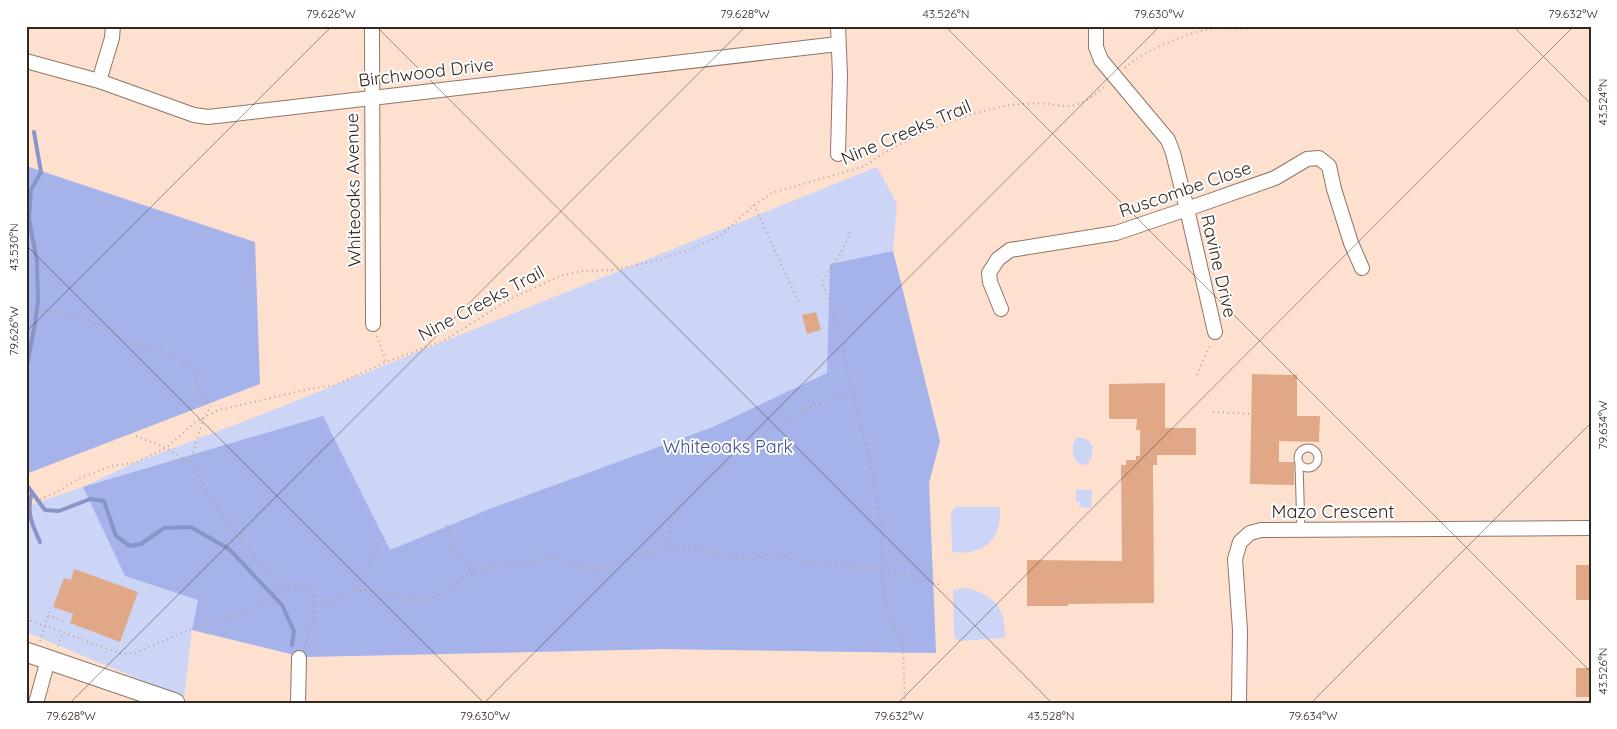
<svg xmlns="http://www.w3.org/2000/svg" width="1617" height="729" viewBox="0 0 1617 729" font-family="Quicksand,sans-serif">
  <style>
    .green { fill: #ccd5f5 }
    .forest { fill: #a6b3eb }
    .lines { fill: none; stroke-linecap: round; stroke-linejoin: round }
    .stream { stroke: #8995ca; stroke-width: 4 }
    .building { fill: #e0a887 }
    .lane-casing { stroke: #907667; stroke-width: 9 }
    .street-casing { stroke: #907667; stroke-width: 16 }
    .secondary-casing { stroke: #907667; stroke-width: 21 }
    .path { stroke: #bba396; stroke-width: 2; stroke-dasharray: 1 4; stroke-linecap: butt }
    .lane { stroke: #fff; stroke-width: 7 }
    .street { stroke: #fff; stroke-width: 14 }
    .secondary { stroke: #fff; stroke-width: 19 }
    .ticks { fill: none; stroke: #322721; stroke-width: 1; stroke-opacity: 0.45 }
    .labels { text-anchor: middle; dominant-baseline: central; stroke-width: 4; stroke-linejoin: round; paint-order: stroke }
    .street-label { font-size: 18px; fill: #322721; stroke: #fff }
    .park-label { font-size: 18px; fill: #424d91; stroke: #fff }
    .neatline { fill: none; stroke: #322721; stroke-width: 2 }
    .ticks-label { font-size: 12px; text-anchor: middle; fill: #322721 }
  </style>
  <rect width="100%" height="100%" fill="#fee0cf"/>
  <path class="green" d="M877 167 897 204 893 251 940 441 929 483 936 653 663 649 303 657 192 630 184 698 26 632V506L83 487 134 463 263 414Z
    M1077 437 1087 439 1093 447 1091 460 1086 465C1072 465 1069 446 1077 437Z
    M1076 489 1092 490 1091 508 1079 507 1080 502 1076 501Z
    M955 507H1000C1002 539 985 556 952 552L951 513Z
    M967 588C995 595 1006 609 1005 638L959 641 954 637 953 590Z"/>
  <path class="forest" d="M26 166 255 242 260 384 26 474Z
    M893 251 940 441 929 483 936 653 663 649 303 657 192 630 198 600 125 576 83 487 323 416 390 550 492 508 713 427 827 373 830 264Z"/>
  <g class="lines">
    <path class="stream" d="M26 370 35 324 38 300 37 261 29 219 31 190 41 172 34 132
      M26 484 45 510 59 511 90 499 104 501 116 536 130 546 141 544 164 528 191 527 229 549 282 605 294 631 292 645
      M32 492C26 513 32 524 40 542"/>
  </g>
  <path class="building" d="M816 312 821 330 807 334 802 315Z
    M1252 374 1297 375V416H1320L1319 442 1279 441V462H1294V485L1250 484Z
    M1165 383V428H1196V455H1157V465H1153L1154 603 1068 604V606H1027V560L1122 561 1121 465H1126V460H1136V456H1140V430H1136L1137 419H1109V384Z
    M1576 565H1591V600H1576Z
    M74 569 138 592 120 642 70 623 73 614 53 607 64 578 71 580Z
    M1576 668H1591V697H1576Z"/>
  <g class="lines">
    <g class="lane-casing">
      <path id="lane" d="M1298 458a10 10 0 1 1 20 0a10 10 0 1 1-20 0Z
        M1299 464 1301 530"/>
    </g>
    <g class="street-casing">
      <path id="street" d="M372 26 373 324
        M1096 26V47L1101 60 1168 140 1173 153 1187 209 1215 332
        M26 61 99 81 194 115 208 117 838 44
        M99 81 112 38 113 26
        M838 154 840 75 838 26
        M1001 309 990 282 989 273 998 259 1010 250 1116 233 1187 209 1275 178 1307 159 1319 158 1329 166 1334 189 1351 243 1362 268
        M36 703 48 660
        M298 703 299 658
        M1239 703 1240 630 1235 559 1240 542 1250 533 1261 530 1591 528"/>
    </g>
    <g class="secondary-casing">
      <path id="secondary" d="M26 652 175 703"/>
    </g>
    <path class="path" d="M1125 68C1144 50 1184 34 1210 29 1226 26 1241 32 1257 26
      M754 205 800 305
      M850 232 841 253 822 281 839 327 847 370 868 453 877 497 882 530V570L886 608 903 644 905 703
      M26 305 41 310 54 311 113 329 123 342C148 347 175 352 195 369L198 385 211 407 204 416 190 463
      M377 336 386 362
      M1197 375 1211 343
      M1213 412 1251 414
      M136 436 166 448 190 463 219 511 239 539 271 574 284 585 307 587 311 590 315 602
      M26 505 55 493 80 478 111 466 134 463 166 448 195 422 219 410 309 389 335 385 386 362 445 340 512 298 563 275 582 271 615 270 653 261 689 250 720 236 754 205 772 193 865 166C898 140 968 112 1010 105 1022 104 1035 103 1048 104 1058 105 1069 108 1078 104 1089 100 1098 92 1107 85
      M446 525 453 546 474 573
      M670 548V527L679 503 712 472 731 462 771 428 816 405 851 390
      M355 591 377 590 416 600H426L447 592 461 579 491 566 526 563 551 557 590 569 604 568 621 561 667 549 679 548 698 549 735 559H755L774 553 802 562 848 565 882 570 942 585
      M48 616 67 622
      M26 619 122 654 135 653 196 627 204 626 252 611 284 585
      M40 641 50 610
      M58 646 63 632
      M305 646 312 622 315 602 330 603 355 591 362 583 378 544 384 536"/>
    <use href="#lane" class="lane"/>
    <use href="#street" class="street"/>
    <use href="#secondary" class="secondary"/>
  </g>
  <path class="ticks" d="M376 26 1052 703M945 26 1591 672M1513 26 1591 104M26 245 484 703M26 332 332 26M70 703 746 26M484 703 1160 26M898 703 1574 26M1311 703 1591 423"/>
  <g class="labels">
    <g class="street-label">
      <text transform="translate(426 72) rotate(-7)">Birchwood Drive</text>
      <text transform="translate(906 132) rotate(-23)">Nine Creeks Trail</text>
      <text transform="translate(1185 189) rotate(-19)">Ruscombe Close</text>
      <text transform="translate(353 190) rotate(-91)">Whiteoaks Avenue</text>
      <text transform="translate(1219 266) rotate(77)">Ravine Drive</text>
      <text transform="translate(481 303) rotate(-28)">Nine Creeks Trail</text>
      <text x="1333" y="511">Mazo Crescent</text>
    </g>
    <g class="park-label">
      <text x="728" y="446">Whiteoaks Park</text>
    </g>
  </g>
  <rect width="1617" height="729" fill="none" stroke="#ffffff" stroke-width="55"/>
  <rect x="28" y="28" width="1562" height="674" class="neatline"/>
  <g class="ticks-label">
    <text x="331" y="18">79.626°W</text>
    <text x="745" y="18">79.628°W</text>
    <text x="946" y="18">43.526°N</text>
    <text x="1159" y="18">79.630°W</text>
    <text x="1573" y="18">79.632°W</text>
    <text transform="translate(1603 102) rotate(-90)" y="4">43.524°N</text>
    <text transform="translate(14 247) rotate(-90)" y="4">43.530°N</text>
    <text transform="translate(14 331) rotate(-90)" y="4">79.626°W</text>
    <text transform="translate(1603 425) rotate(-90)" y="4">79.634°W</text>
    <text transform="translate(1603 671) rotate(-90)" y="4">43.526°N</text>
    <text x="71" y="720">79.628°W</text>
    <text x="485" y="720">79.630°W</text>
    <text x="899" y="720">79.632°W</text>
    <text x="1051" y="720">43.528°N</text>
    <text x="1313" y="720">79.634°W</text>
  </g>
</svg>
